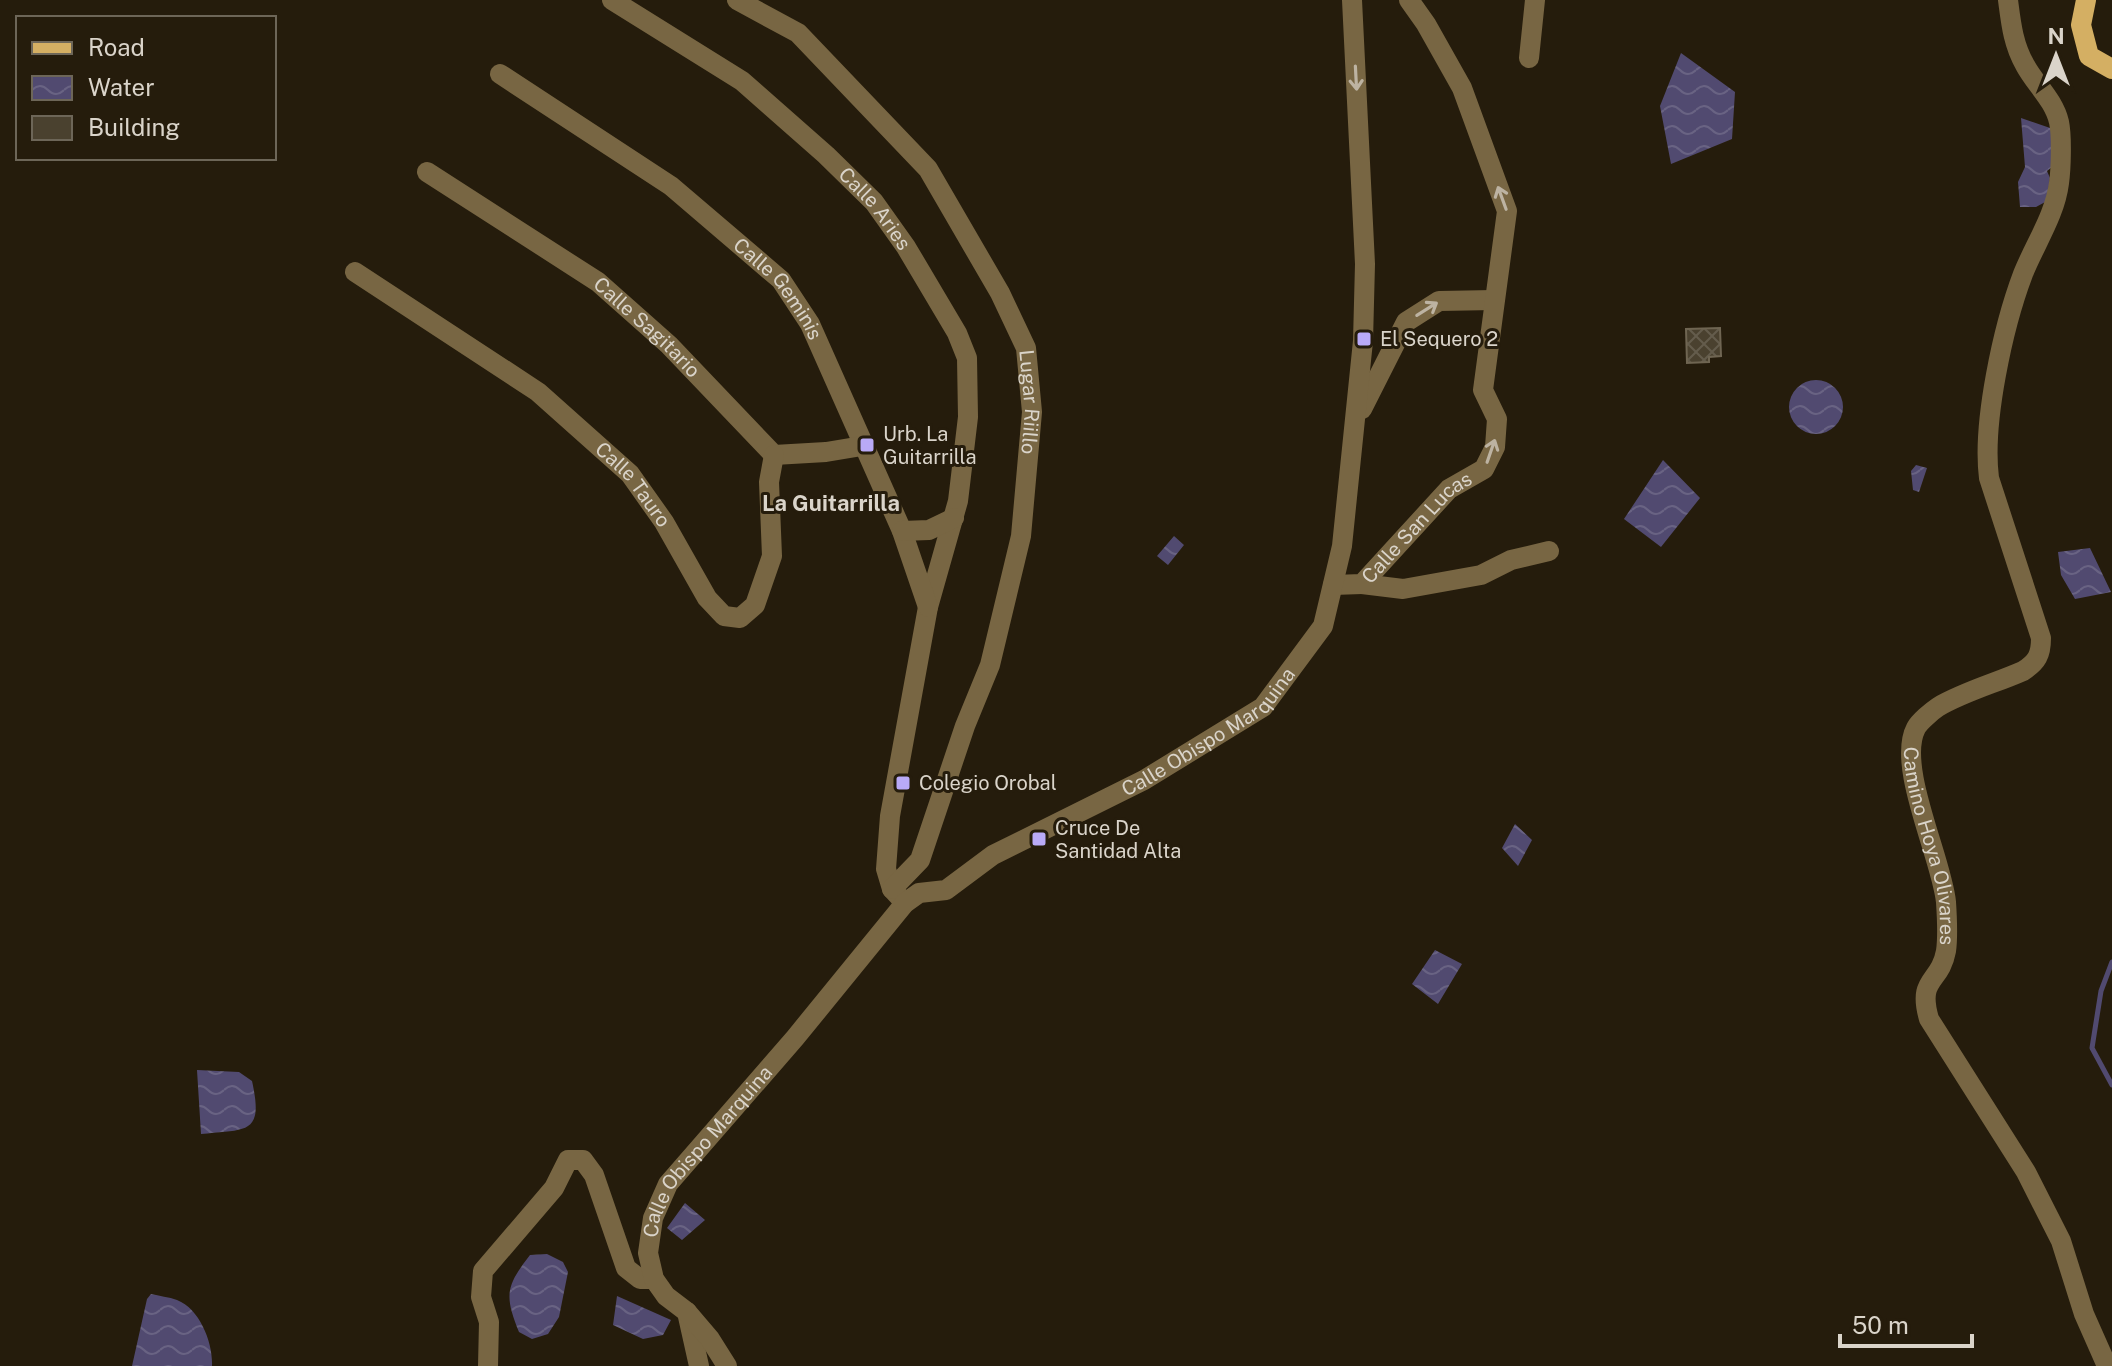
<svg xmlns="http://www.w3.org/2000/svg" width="2112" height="1366" viewBox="0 0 2112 1366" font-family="'Public Sans',sans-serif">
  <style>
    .water { fill: url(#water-waves) }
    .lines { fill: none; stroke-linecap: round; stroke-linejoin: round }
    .stream { stroke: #514a70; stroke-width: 5 }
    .building { fill: url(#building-cross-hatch); stroke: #6f6552; stroke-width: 2 }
    .minor { stroke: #786643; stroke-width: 20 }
    .major { stroke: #d4af63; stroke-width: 20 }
    .oneway { stroke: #bdb3a2 }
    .poi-dot { fill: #b9aaf7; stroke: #251c0c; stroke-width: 3 }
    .labels { text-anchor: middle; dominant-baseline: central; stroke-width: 6; stroke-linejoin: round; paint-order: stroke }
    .street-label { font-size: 20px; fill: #dad4ca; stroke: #251c0c }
    .poi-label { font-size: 20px; fill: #dad4ca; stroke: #251c0c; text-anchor: start }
    .neighbourhood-label { font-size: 22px; font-weight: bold; fill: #dad4ca; stroke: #251c0c }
  </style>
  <defs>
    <pattern id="water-waves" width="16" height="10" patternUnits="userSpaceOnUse" patternTransform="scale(2)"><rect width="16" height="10" fill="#514a70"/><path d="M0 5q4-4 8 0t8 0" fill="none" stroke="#696383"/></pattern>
    <pattern id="building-cross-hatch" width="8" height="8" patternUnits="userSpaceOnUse" patternTransform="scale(2)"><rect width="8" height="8" fill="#4a412f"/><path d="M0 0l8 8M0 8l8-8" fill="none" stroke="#645c4c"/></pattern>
  </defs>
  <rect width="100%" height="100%" fill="#251c0c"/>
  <path class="water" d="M1681 53 1735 92 1732 139 1671 164 1660 106Z
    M2021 118 2053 129 2052 167 2047 171 2050 178 2047 201 2036 207H2020L2018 182 2025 167Z
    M1789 407a27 27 0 1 1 54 0a27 27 0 1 1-54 0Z
    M1663 460 1700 498 1661 547 1624 519Z
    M1916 465 1927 468 1919 492 1913 490 1911 471Z
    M1174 536 1184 545 1168 565 1157 556Z
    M2090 548 2111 592 2075 599 2061 575 2058 552Z
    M1515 824 1532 840 1518 866 1502 848Z
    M1435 950 1462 964 1438 1004 1412 984Z
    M197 1070 239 1072 252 1081C264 1135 247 1129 201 1134Z
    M685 1203 705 1220 682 1240 667 1228Z
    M547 1254 563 1262 568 1272 559 1317 548 1334 532 1339 519 1332C504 1295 506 1286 530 1255Z
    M151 1294C159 1296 169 1297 177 1300 200 1309 213 1343 212 1366H132L147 1299Z
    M617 1296 671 1320 663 1335 643 1339 613 1325Z"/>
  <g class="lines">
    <path class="stream" d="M2112 962 2101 991 2092 1048 2112 1085"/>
  </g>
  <path class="building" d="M1720 328 1721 356 1709 357V362L1687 363 1686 329Z"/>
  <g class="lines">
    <g class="minor">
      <path id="s1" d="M612 0 742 81 826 155 874 202 906 247 957 333 967 358 968 417 958 501 928 607 890 816 886 869 892 889 905 903"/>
      <path id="s2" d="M737 0 798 33 928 169 1000 293 1026 348 1032 412 1021 536 990 665 965 726 920 860 892 889"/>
      <path id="s3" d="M2008 0C2011 23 2013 44 2025 65 2035 84 2054 100 2059 122 2062 136 2061 169 2059 183 2055 215 2035 244 2023 274 2003 327 1982 423 1989 478L2041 638C2041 655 2037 662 2023 671 1996 683 1963 692 1938 707 1932 711 1919 722 1916 728 1896 766 1942 859 1946 902 1947 917 1948 937 1946 951 1940 984 1917 977 1929 1019L2026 1172 2061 1241 2084 1314 2107 1366"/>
      <path d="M1529 58 1535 0"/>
      <path id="s4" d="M500 74 671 186 781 280 810 324 902 531 928 607"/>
      <path id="s5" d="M427 172 598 282 669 345 774 455 826 452 862 446"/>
      <path id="s6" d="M355 272 538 392 630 474 664 522 707 598 724 616 740 618 755 605 772 556 769 482 774 455"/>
      <path d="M1362 409 1406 322 1439 301 1494 300"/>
      <path d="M902 531 929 530 954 518"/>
      <path d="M1362 584 1403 589 1481 575 1511 560 1549 551"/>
      <path id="s7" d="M1333 585 1362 584 1449 489 1484 469 1495 447 1497 419 1483 390 1507 211 1462 88 1426 24 1409 0"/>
      <path d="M687 1312 699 1366"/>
      <path d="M488 1366 489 1322 481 1297 483 1271 554 1188 568 1160H583L594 1175 626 1268 640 1279H654"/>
      <path id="s8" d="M727 1366 710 1339 687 1312 666 1296 654 1279 648 1253 653 1218 668 1184 795 1038 905 903 919 893 946 890 993 855 1144 780 1263 707 1323 626 1342 546 1363 341 1365 264 1352 0"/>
    </g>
    <path class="major" d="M2086 0 2081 25 2089 56 2112 69"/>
  </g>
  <defs><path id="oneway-shaft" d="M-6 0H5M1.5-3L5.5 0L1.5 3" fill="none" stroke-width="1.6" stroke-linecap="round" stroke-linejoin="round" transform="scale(2)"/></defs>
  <g class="oneway">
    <use href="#oneway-shaft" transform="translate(1356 78) rotate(87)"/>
    <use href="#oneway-shaft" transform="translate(1502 198) rotate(-110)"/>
    <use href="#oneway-shaft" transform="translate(1427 309) rotate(-32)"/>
    <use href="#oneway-shaft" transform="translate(1491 451) rotate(-71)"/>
  </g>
  <g class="poi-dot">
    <rect x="1356" y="331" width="16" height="16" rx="4"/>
    <rect x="859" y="437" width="16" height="16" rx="4"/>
    <rect x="895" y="775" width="16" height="16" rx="4"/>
    <rect x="1031" y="831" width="16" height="16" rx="4"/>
  </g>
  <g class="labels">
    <g class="street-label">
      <text stroke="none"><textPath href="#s1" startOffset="338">Calle Aries</textPath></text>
      <text stroke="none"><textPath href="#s4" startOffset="354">Calle Geminis</textPath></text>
      <text stroke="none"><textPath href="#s5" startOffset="270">Calle Sagitario</textPath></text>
      <text stroke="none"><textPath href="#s2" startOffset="516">Lugar Riillo</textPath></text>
      <text stroke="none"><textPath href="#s6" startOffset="352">Calle Tauro</textPath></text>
      <text stroke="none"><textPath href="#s7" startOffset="108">Calle San Lucas</textPath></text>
      <text stroke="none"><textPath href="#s8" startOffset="934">Calle Obispo Marquina</textPath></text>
      <text stroke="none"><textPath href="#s3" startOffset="954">Camino Hoya Olivares</textPath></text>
      <text stroke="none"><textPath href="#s8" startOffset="262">Calle Obispo Marquina</textPath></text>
    </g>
    <g class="poi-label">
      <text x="1380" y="339">El Sequero 2</text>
      <text x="883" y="434">Urb. La<tspan x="883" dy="23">Guitarrilla</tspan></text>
      <text x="919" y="783">Colegio Orobal</text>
      <text x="1055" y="828">Cruce De<tspan x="1055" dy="23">Santidad Alta</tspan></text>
    </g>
    <g class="neighbourhood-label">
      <text x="831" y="503">La Guitarrilla</text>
    </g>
  </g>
  <rect x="16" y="16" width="260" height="144" fill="#251c0c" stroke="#6d6658" stroke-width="2"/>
  <rect x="32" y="42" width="40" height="12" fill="#d4af63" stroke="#6d6658" stroke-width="2"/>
  <text x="88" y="56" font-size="24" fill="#dad4ca">Road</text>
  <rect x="32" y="76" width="40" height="24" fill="url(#water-waves)" stroke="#6d6658" stroke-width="2"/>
  <text x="88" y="96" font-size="24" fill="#dad4ca">Water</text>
  <rect x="32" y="116" width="40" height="24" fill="#4a412f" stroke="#6d6658" stroke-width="2"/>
  <text x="88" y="136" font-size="24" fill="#dad4ca">Building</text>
  <g transform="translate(2056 56)" stroke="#251c0c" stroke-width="6" paint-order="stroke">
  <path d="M0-6L14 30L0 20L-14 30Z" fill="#dad4ca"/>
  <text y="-12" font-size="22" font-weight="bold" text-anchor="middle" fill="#dad4ca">N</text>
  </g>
  <path d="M1840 1334v12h132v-12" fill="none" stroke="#dad4ca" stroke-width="4"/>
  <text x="1852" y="1334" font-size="24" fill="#dad4ca" stroke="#251c0c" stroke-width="6" paint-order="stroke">50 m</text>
</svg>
